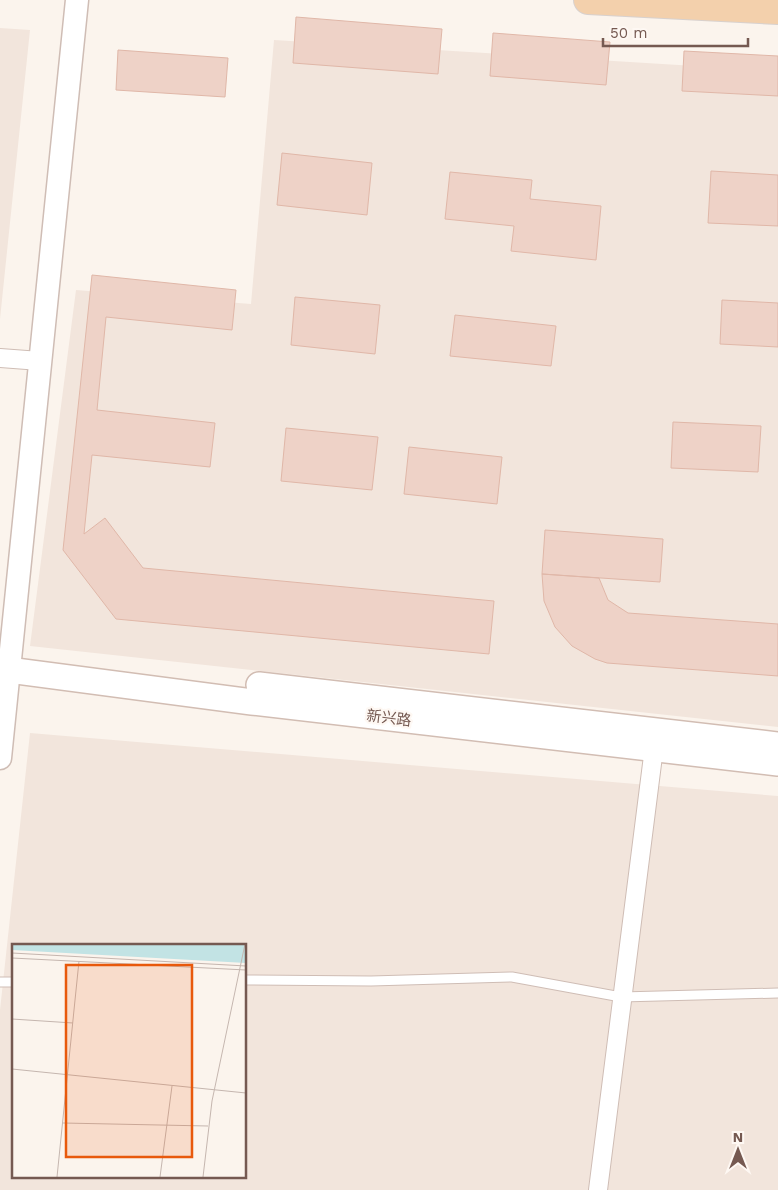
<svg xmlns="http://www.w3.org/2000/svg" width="778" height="1190" viewBox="0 0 778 1190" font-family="'Work Sans','Noto Sans SC',sans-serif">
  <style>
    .residential { fill: #f2e5dc; fill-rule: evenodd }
    .building { fill: #eed2c7; stroke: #e0b7a8 }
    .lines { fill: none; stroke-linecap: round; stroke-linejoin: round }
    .service-casing { stroke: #cfbdb5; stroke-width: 11 }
    .minor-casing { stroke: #cfbdb5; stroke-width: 20 }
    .tertiary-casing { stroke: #cfbdb5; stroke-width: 25 }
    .secondary-casing { stroke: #d2bdb3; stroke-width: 28 }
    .primary-casing { stroke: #d8d1ce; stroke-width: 30 }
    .service { stroke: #fff; stroke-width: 9 }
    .minor { stroke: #fff; stroke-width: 18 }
    .tertiary { stroke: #fff; stroke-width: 22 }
    .secondary { stroke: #fff; stroke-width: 25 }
    .primary { stroke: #f3d0ac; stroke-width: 28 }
    .labels { text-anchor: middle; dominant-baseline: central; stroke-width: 4.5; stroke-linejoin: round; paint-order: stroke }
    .street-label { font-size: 15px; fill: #755951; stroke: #fef8f3 }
    .inset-road { fill: none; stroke: #c5b6af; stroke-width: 1 }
    .view { fill: #e8590c; fill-opacity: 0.15; stroke: #e8590c; stroke-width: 2.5 }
    .inset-edge { fill: none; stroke: #755951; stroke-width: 2.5 }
  </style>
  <rect width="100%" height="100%" fill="#fbf4ed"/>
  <path class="residential" d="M0 28 30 30 0 319Z
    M274 40 778 71V727L30 646 76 290 251 304Z
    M30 733 778 796V1190H0V1010ZM14 945H245V1176H14Z"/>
  <path class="building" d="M296 17 442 29 438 74 293 63Z
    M493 33 610 42 606 85 490 76Z
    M118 50 228 58 225 97 116 90Z
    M684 51 778 56V96L682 91Z
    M282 153 372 163 367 215 277 205Z
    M711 171 778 175V226L708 223Z
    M450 172 532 180 530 199 601 206 596 260 511 251 514 226 445 219Z
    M92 275 236 290 232 330 106 317 97 410 215 423 210 467 92 455 84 534 105 518 143 568 494 601 489 654 116 619 63 550Z
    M295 297 380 305 375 354 291 345Z
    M722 300 778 303V347L720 344Z
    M455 315 556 326 551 366 450 356Z
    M673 422 761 426 758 472 671 468Z
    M286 428 378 437 372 490 281 481Z
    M409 447 502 457 497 504 404 494Z
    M545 530 663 539 660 582 542 574Z
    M542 574 599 578 608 600 628 613 778 624V676L607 663 595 659 572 646 555 627 544 601Z"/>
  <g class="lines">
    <g class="service-casing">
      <path id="service" d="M245 980 371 981 512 977 621 997 778 993
        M0 982H14"/>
    </g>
    <g class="minor-casing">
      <path id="minor" d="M0 358 40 361
        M598 1190 654 748"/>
    </g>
    <g class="tertiary-casing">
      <path id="tertiary" d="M0 758 77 0"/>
    </g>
    <g class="secondary-casing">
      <path id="secondary" d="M0 669 252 702 778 763
        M259 685 778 745"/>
    </g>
    <g class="primary-casing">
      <path id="primary" d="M588 0 778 10"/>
    </g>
    <use href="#service" class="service"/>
    <use href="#minor" class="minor"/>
    <use href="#tertiary" class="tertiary"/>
    <use href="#secondary" class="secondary"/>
    <use href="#primary" class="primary"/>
  </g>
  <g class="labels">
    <g class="street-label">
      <text transform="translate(389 718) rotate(7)">新兴路</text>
    </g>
  </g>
  <g transform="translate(12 944)">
    <rect width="234" height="234" fill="#fbf4ed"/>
    <path d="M0 0H234V19L0 6Z" fill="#c2e3e4"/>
    <path class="inset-road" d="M0 9 234 22M0 14 234 26M0 75 61 79M0 125 234 149M51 179 196 182M45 233 67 17M148 233 160 142M191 233 200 157 233 0"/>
    <path class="view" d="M54 21H180V213H54Z"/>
    <rect width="234" height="234" class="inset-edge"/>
  </g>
  <g transform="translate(738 1150)" stroke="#fef8f3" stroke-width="4" paint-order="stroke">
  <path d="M0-4L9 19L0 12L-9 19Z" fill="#755951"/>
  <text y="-8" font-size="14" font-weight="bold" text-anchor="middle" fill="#755951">N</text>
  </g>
  <path d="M603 38v8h145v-8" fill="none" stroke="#755951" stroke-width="2.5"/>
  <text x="610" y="38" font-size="15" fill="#755951" stroke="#fef8f3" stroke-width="4" paint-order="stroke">50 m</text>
</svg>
